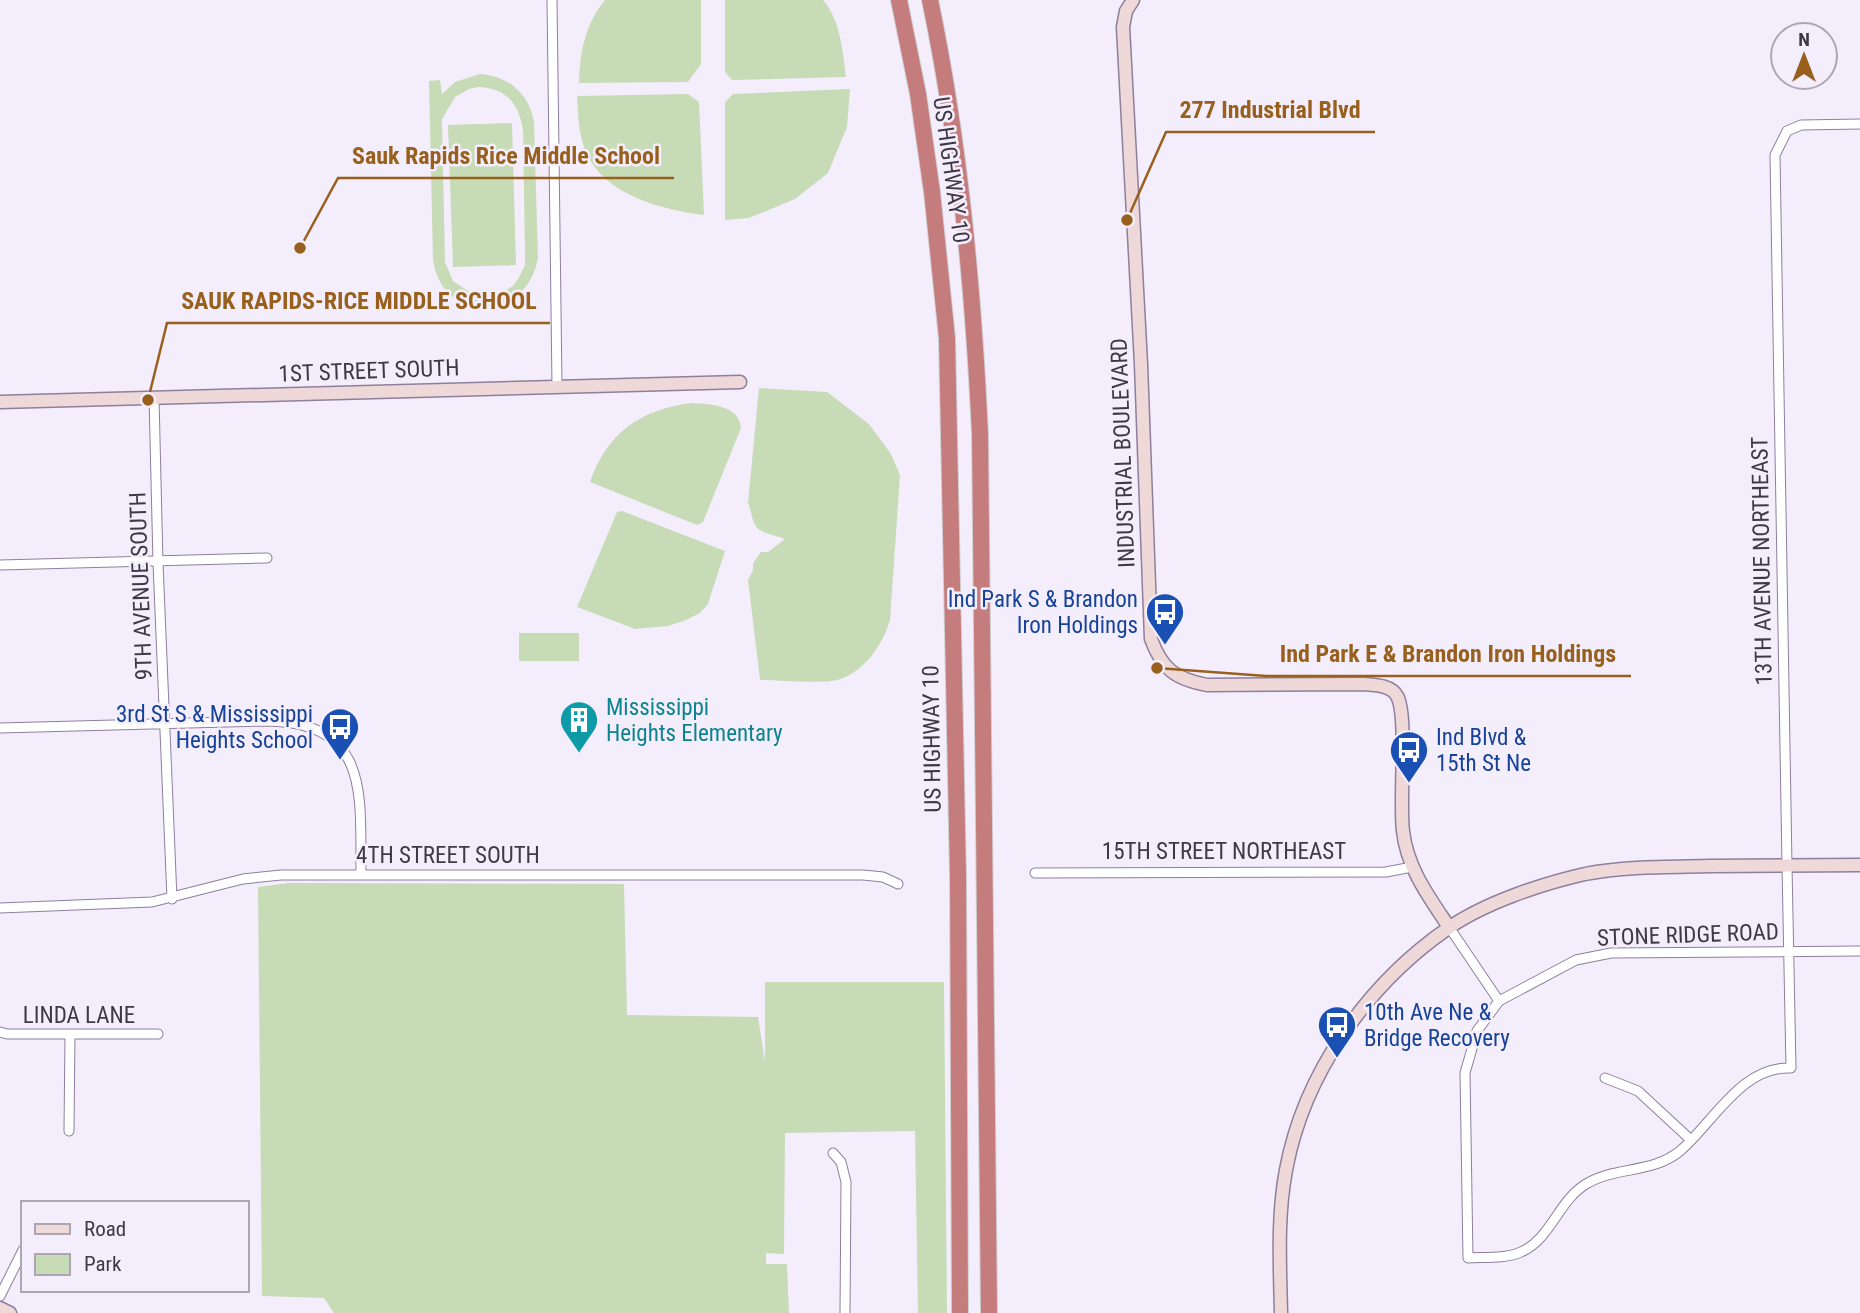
<svg xmlns="http://www.w3.org/2000/svg" width="1860" height="1313" viewBox="0 0 1860 1313" font-family="'Roboto Condensed',sans-serif">
  <style>
    .green { fill: #c7dbb6; fill-rule: evenodd }
    .lines { fill: none; stroke-linecap: round; stroke-linejoin: round }
    .street-casing { stroke: #8e7f9e; stroke-width: 11 }
    .secondary-casing { stroke: #8e7f9e; stroke-width: 15 }
    .highway-casing { stroke: #d1cfd3; stroke-width: 18 }
    .street { stroke: #fff; stroke-width: 9 }
    .secondary { stroke: #eed8d8; stroke-width: 12 }
    .highway { stroke: #c57c7d; stroke-width: 16 }
    .labels { text-anchor: middle; dominant-baseline: central; stroke-width: 5; stroke-linejoin: round; paint-order: stroke }
    .street-label { font-size: 23px; fill: #3f3946; stroke: #f4eefc }
    .transit-label { font-size: 23px; fill: #164399; stroke: #f4eefc; text-anchor: end }
    .culture-label { font-size: 23px; fill: #0d838f; stroke: #f4eefc; text-anchor: start }
    .leader { fill: none; stroke: #98601c; stroke-width: 2.5 }
    .callout-dot { fill: #98601c; stroke: #f4eefc; stroke-width: 2.5 }
    .callout-label { font-size: 24px; text-anchor: middle; font-weight: bold; fill: #98601c; stroke: #f4eefc; stroke-width: 5; stroke-linejoin: round; paint-order: stroke }
  </style>
  <rect width="100%" height="100%" fill="#f4eefc"/>
  <path class="green" d="M605 0H701V64L688 82 579 83C580 52 585 24 605 0Z
    M725 0H823C840 19 843 52 846 77L732 80 725 72Z
    M480 74C509 76 529 94 534 122L538 258C527 322 443 326 433 260L429 81 440 80 442 94 455 82ZM478 87C506 88 520 104 523 132L525 256V265L518 279 513 286 499 294 491 296 474 295 453 281 445 262 442 119 455 97 469 89Z
    M850 89 847 127 828 173 795 199 749 218 725 220V102L733 94Z
    M688 94 699 102 704 215C657 209 594 192 582 140 578 126 578 110 577 96Z
    M512 123 516 265 453 267 448 125Z
    M759 388 827 392 869 424 891 454 900 475 890 620C883 644 864 673 837 680 820 684 779 680 760 680L748 580 753 570V563L761 552H768L785 539C775 535 760 534 755 525 752 519 751 510 748 503Z
    M690 403C708 404 739 404 741 428L703 522 697 525 590 482C607 433 640 410 690 403Z
    M622 511 725 551 708 604 700 613 686 620 668 626 635 629 577 607 617 512Z
    M519 633H579V661H519Z
    M289 883 624 884 627 1015 758 1017 765 1062V982H944L947 1313H918L915 1131 785 1133 784 1254 766 1253V1264H787L789 1313H334L324 1298 262 1296 258 887Z"/>
  <g class="lines">
    <g class="street-casing">
      <path id="street" d="M552 0 557 386
        M1860 124 1801 125 1787 131 1775 155 1787 866 1791 1068C1741 1066 1714 1122 1680 1151 1652 1174 1616 1166 1586 1184 1558 1201 1551 1239 1521 1252 1505 1259 1484 1257 1468 1258L1465 1073 1477 1031 1499 1001 1576 960 1611 953 1860 951
        M154 397 158 563 172 899
        M0 565 267 558
        M0 728 264 721C371 721 360 795 361 874
        M1035 873 1386 872 1412 867
        M0 908 152 902 243 879 281 875H863L883 877 898 884
        M1449 927 1499 1001
        M0 1032 7 1034H158
        M1605 1078 1638 1091 1691 1140
        M69 1131 70 1034
        M833 1153 841 1162 846 1182 845 1313
        M0 1296 23 1250"/>
    </g>
    <g class="secondary-casing">
      <path id="secondary" d="M1133 0 1126 11 1123 27 1141 364 1151 639C1162 669 1175 679 1207 685L1363 684C1375 685 1391 685 1397 696 1408 714 1399 803 1403 831 1407 868 1429 897 1449 927
        M0 402 740 382
        M0 1308 10 1313
        M1281 1313C1280 1266 1277 1217 1286 1170 1304 1073 1367 985 1447 929 1484 903 1541 884 1585 874 1626 866 1669 867 1711 866 1761 866 1810 865 1860 865"/>
    </g>
    <g class="highway-casing">
      <path id="highway" d="M899 0 918 94 932 192 947 338 958 877 960 1313
        M930 0C960 144 973 288 980 434L989 1313"/>
    </g>
    <use href="#street" class="street"/>
    <use href="#secondary" class="secondary"/>
    <use href="#highway" class="highway"/>
  </g>
  <defs>
    <g id="bus-pin" transform="scale(2.0125)"><path d="M0 17L-7.5 6A9.5 9.5 0 1 1 7.5 6Z" fill="#1a4fb4" stroke="#f4eefc"/><path d="M-5-6H5V4H4V6H2V4H-2V6H-4V4H-5ZM-3.5-4V0h7V-4ZM-3.5 1.2v1.5H-2V1.2ZM2 1.2v1.5H3.5V1.2Z" fill="#fff"/></g>
    <g id="building-pin" transform="scale(2.0125)"><path d="M0 17L-7.5 6A9.5 9.5 0 1 1 7.5 6Z" fill="#0f9aa8" stroke="#f4eefc"/><path d="M-4-6H4V6H1V3H-1V6H-4ZM-2.5-4.3h1.7v1.8h-1.7ZM.8-4.3h1.7v1.8H.8ZM-2.5-1h1.7V.8h-1.7ZM.8-1h1.7V.8H.8Z" fill="#fff"/></g>
  </defs>
  <g fill-rule="evenodd">
    <use href="#bus-pin" x="1165" y="612"/>
    <use href="#building-pin" x="579" y="720"/>
    <use href="#bus-pin" x="340" y="727"/>
    <use href="#bus-pin" x="1409" y="750"/>
    <use href="#bus-pin" x="1337" y="1025"/>
  </g>
  <g class="labels">
    <g class="street-label">
      <text transform="translate(951 170) rotate(82)">US HIGHWAY 10</text>
      <text transform="translate(369 371) rotate(-2)">1ST STREET SOUTH</text>
      <text transform="translate(1123 453) rotate(-92)">INDUSTRIAL BOULEVARD</text>
      <text transform="translate(1762 561) rotate(-91)">13TH AVENUE NORTHEAST</text>
      <text transform="translate(141 586) rotate(-92)">9TH AVENUE SOUTH</text>
      <text transform="translate(932 739) rotate(-91)">US HIGHWAY 10</text>
      <text x="1224" y="851">15TH STREET NORTHEAST</text>
      <text x="448" y="855">4TH STREET SOUTH</text>
      <text transform="translate(1688 935) rotate(-2)">STONE RIDGE ROAD</text>
      <text x="79" y="1015">LINDA LANE</text>
    </g>
    <g class="transit-label">
      <text x="1138" y="599">Ind Park S &amp; Brandon<tspan x="1138" dy="26">Iron Holdings</tspan></text>
      <text x="313" y="714">3rd St S &amp; Mississippi<tspan x="313" dy="26">Heights School</tspan></text>
      <text x="1436" y="737" text-anchor="start">Ind Blvd &amp;<tspan x="1436" dy="26">15th St Ne</tspan></text>
      <text x="1364" y="1012" text-anchor="start">10th Ave Ne &amp;<tspan x="1364" dy="26">Bridge Recovery</tspan></text>
    </g>
    <g class="culture-label">
      <text x="606" y="707">Mississippi<tspan x="606" dy="26">Heights Elementary</tspan></text>
    </g>
  </g>
  <path class="leader" d="M1127 220L1166 132H1375M300 248L338 178H674M148 400L167 323H550M1157 668L1266 676H1631"/>
  <g class="callout-dot">
    <circle cx="1127" cy="220" r="7"/>
    <circle cx="300" cy="248" r="7"/>
    <circle cx="148" cy="400" r="7"/>
    <circle cx="1157" cy="668" r="7"/>
  </g>
  <g class="callout-label">
    <text x="1270" y="118">277 Industrial Blvd</text>
    <text x="506" y="164">Sauk Rapids Rice Middle School</text>
    <text x="359" y="309">SAUK RAPIDS-RICE MIDDLE SCHOOL</text>
    <text x="1448" y="662">Ind Park E &amp; Brandon Iron Holdings</text>
  </g>
  <rect x="21" y="1201" width="228" height="91" fill="#f4eefc" stroke="#aca6b3" stroke-width="2"/>
  <rect x="35" y="1224" width="35" height="10" fill="#eed8d8" stroke="#aca6b3" stroke-width="2"/>
  <text x="84" y="1236" font-size="21" fill="#3f3946">Road</text>
  <rect x="35" y="1254" width="35" height="21" fill="#c7dbb6" stroke="#aca6b3" stroke-width="2"/>
  <text x="84" y="1271" font-size="21" fill="#3f3946">Park</text>
  <g transform="translate(1804 56)"><circle r="33" fill="#f4eefc" stroke="#aca6b3" stroke-width="2"/>
  <path d="M0-5L12 26L0 18L-12 26Z" fill="#98601c"/>
  <text y="-10" font-size="19" font-weight="bold" text-anchor="middle" fill="#3f3946">N</text>
  </g>
</svg>
